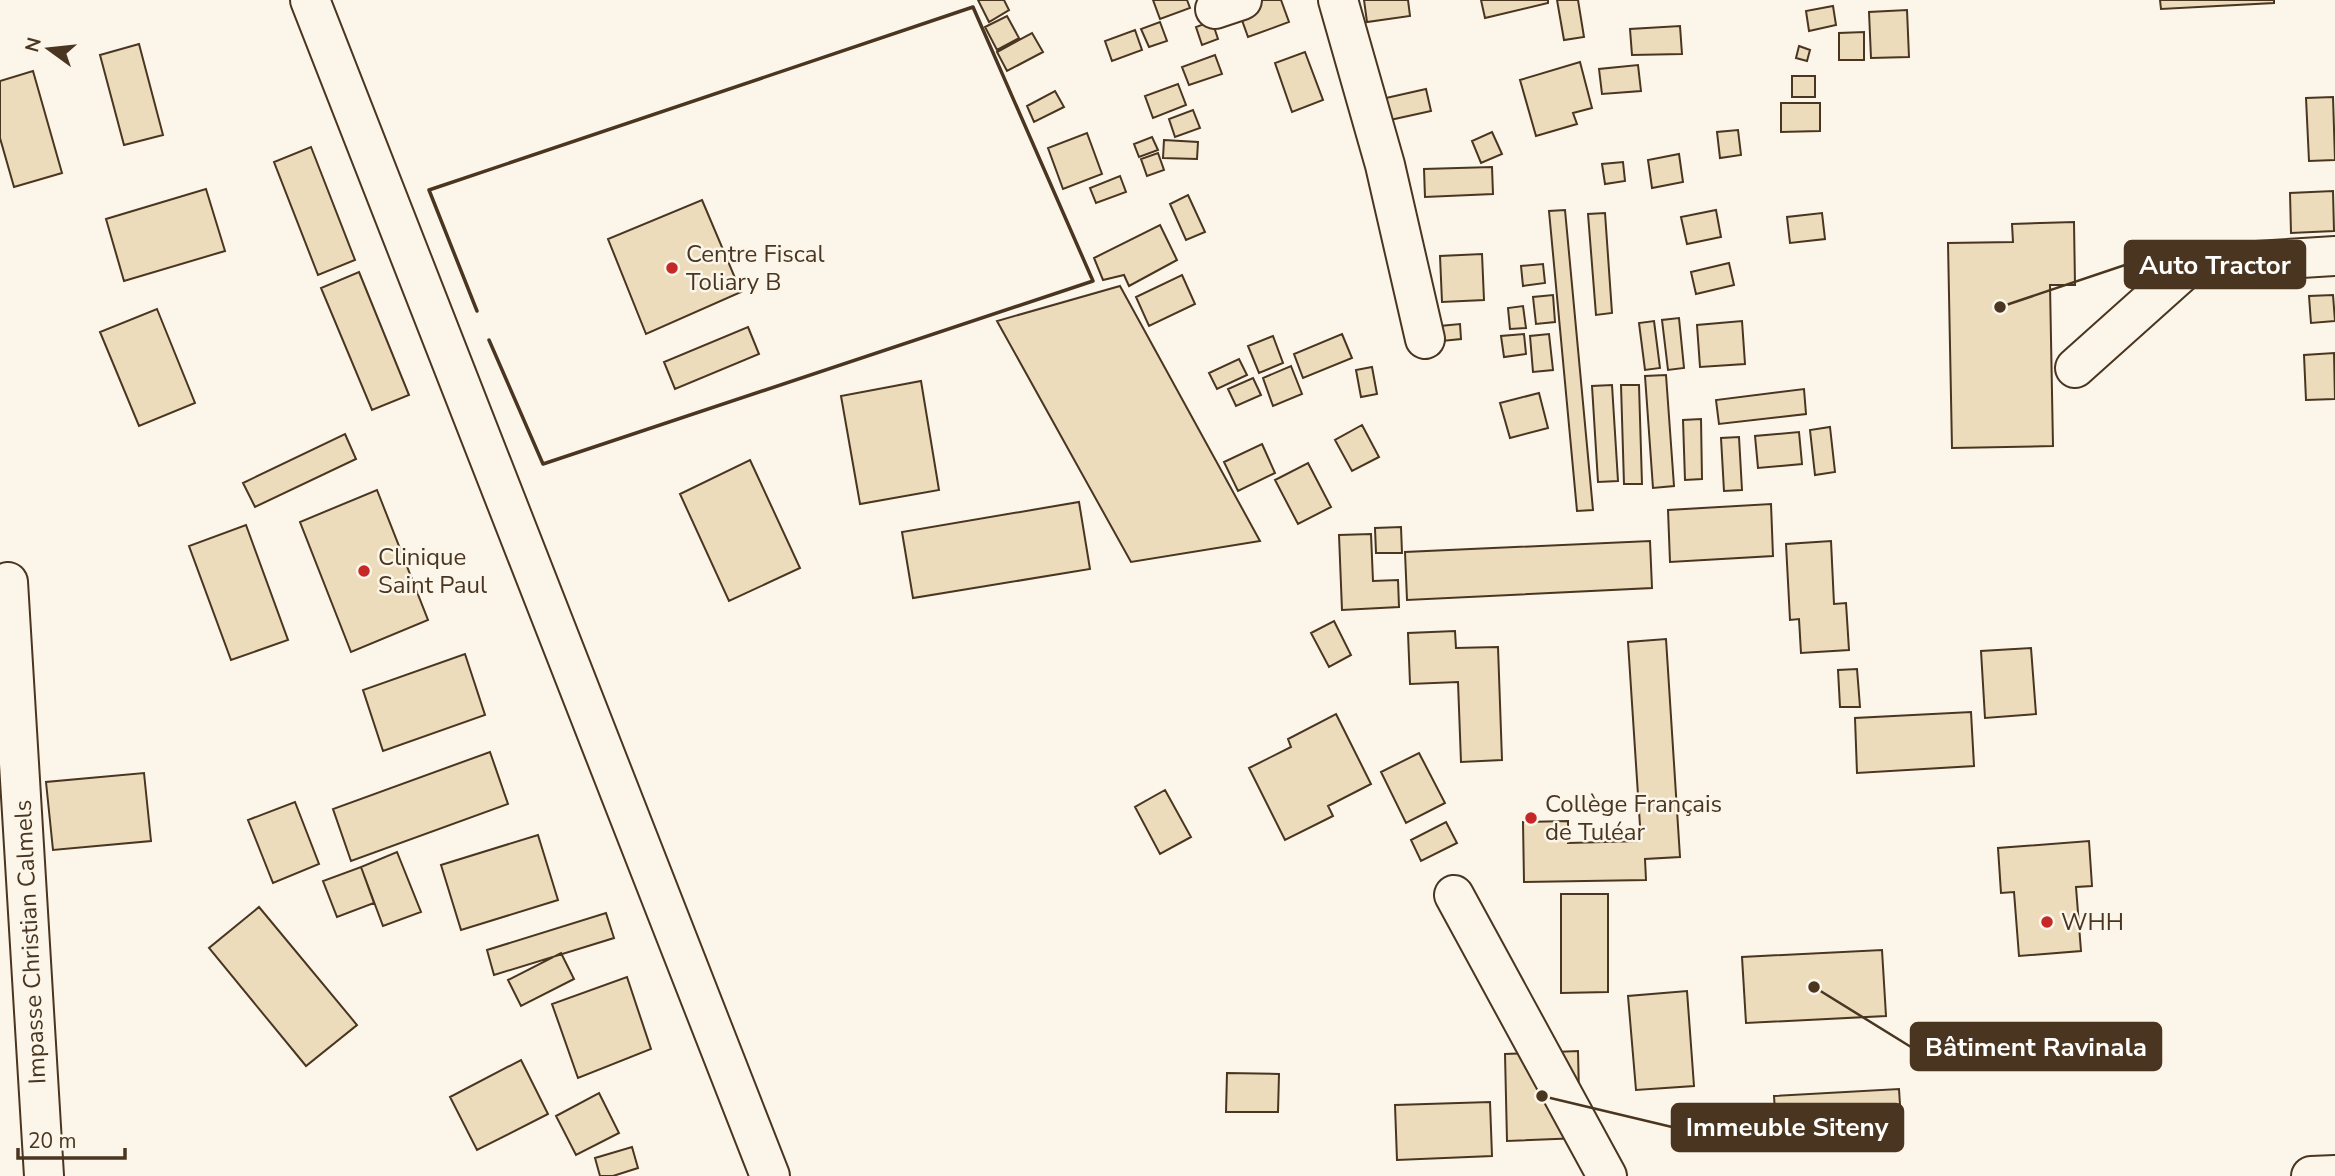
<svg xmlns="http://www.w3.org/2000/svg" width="2335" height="1176" viewBox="0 0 2335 1176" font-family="'Nunito Sans',sans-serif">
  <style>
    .building { fill: #ecdcbc; stroke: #4a3520; stroke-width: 2 }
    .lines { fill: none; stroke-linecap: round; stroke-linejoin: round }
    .minor-casing { stroke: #4a3520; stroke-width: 42 }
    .minor { stroke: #fbf6e9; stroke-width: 38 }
    .wall { stroke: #4a3520; stroke-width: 3.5 }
    .poi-dot { fill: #c62828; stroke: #fbf6e9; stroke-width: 2.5 }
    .labels { text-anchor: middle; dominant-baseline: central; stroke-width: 5; stroke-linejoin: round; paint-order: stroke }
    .poi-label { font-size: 24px; fill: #4a3520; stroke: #fbf6e9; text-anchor: start }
    .street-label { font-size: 24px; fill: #4a3520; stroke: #fbf6e9 }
    .leader { fill: none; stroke: #4a3520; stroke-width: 2.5 }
    .callout-dot { fill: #4a3520; stroke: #fbf6e9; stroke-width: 2.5 }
    .callout { fill: #4a3520; stroke: #4a3520; stroke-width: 2.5 }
    .callout-label { font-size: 26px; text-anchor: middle; font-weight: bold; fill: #fff }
  </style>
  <rect width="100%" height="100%" fill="#fbf6e9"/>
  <path class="building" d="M978 0H1004L1009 10 989 22Z
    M1153 0H1187L1190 8 1160 19Z
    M1262 0H1281L1289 22 1248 37 1238 9Z
    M1364 0H1408L1410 16 1367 22Z
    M1481 0H1548V3L1485 18Z
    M1557 0H1578L1584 37 1564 40Z
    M2160 0H2274V3L2161 9Z
    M1833 6 1836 25 1809 31 1806 11Z
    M1907 10 1909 57 1871 58 1869 12Z
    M1007 16 1019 38 997 50 985 27Z
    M1212 21 1218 39 1202 45 1196 27Z
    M1160 22 1167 41 1149 47 1141 29Z
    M1680 26 1682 54 1632 55 1630 29Z
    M1135 30 1142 50 1112 61 1105 41Z
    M1864 32V60H1839V33Z
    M1032 33 1043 52 1007 71 997 52Z
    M139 44 163 135 124 145 100 55Z
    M1799 46 1810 50 1807 61 1796 58Z
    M1305 52 1323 100 1292 112 1275 63Z
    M1215 55 1222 74 1189 85 1182 67Z
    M1580 62 1592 108 1573 113 1577 124 1536 136 1520 80Z
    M1638 65 1641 91 1602 94 1599 69Z
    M33 71 62 173 14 187 0 138V81Z
    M1792 76H1815V97H1792Z
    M1178 84 1186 105 1153 118 1145 96Z
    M1426 89 1431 111 1390 120 1386 98Z
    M1055 91 1064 107 1034 122 1027 106Z
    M2333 97 2335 160 2309 161 2306 98Z
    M1781 103H1820V131L1781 132Z
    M1193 110 1200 128 1175 137 1169 119Z
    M1738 130 1741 155 1720 158 1717 132Z
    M1492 132 1502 154 1481 163 1472 141Z
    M1087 133 1102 174 1063 189 1048 148Z
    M1152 137 1158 150 1139 157 1134 144Z
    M1164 140 1198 142 1197 159 1163 158Z
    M311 147 355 260 318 275 274 162Z
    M1158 153 1164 170 1147 176 1141 159Z
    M1679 154 1683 182 1652 188 1648 160Z
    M1623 162 1625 181 1605 184 1602 164Z
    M1492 167 1493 194 1425 197 1424 169Z
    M1120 176 1126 192 1096 203 1090 188Z
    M206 189 225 251 124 281 106 219Z
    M2333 191 2334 231 2291 233 2290 193Z
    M1188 195 1205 232 1186 240 1170 204Z
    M702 200 741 292 646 334 608 239Z
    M1565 210 1593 510 1577 511 1549 211Z
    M1716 210 1721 237 1687 244 1681 217Z
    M1605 213 1612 313 1596 315 1588 214Z
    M1822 213 1825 239 1790 243 1787 217Z
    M2074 222 2075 285H2050L2053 446 1952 448 1948 243 2013 242 2012 224Z
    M1160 225 1177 260 1129 286 1124 275 1103 280 1094 258Z
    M1482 254 1484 300 1442 302 1440 256Z
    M1729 263 1734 285 1696 294 1691 272Z
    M1543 264 1545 283 1523 286 1521 266Z
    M359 272 409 395 372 410 321 288Z
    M1182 275 1195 304 1149 326 1136 297Z
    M1120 286 1260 541 1131 562 997 321Z
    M1553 295 1555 322 1536 324 1533 297Z
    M2333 295 2335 321 2311 323 2309 296Z
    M1523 306 1526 328 1510 329 1508 308Z
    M157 309 195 403 139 426 100 332Z
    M1679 318 1684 368 1668 370 1662 320Z
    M1654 321 1660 368 1645 370 1639 323Z
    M1742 321 1745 364 1700 367 1697 325Z
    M1460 324 1461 339 1442 341 1440 326Z
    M748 327 759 354 675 389 664 362Z
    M1342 334 1352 358 1303 378 1294 354Z
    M1524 334 1526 354 1504 357 1501 336Z
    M1549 334 1553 370 1533 372 1530 336Z
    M1273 336 1283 363 1259 373 1248 346Z
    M2334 353 2335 399 2306 400 2304 355Z
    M1239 359 1247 375 1217 389 1209 373Z
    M1291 366 1302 394 1273 406 1263 378Z
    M1372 367 1377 394 1361 397 1356 370Z
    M1666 375 1674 486 1653 488 1645 376Z
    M1253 378 1261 395 1236 406 1228 389Z
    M921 381 939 490 860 504 841 396Z
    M1612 385 1618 481 1598 482 1592 386Z
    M1621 385H1639L1642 484H1624Z
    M1804 389 1806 414 1719 424 1716 400Z
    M1539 393 1548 428 1510 438 1500 403Z
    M1701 419 1702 479 1685 480 1683 420Z
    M1362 425 1379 457 1352 471 1335 440Z
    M1830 427 1835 472 1815 475 1810 430Z
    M1799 432 1802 464 1758 468 1755 436Z
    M345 434 356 459 255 507 243 483Z
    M1739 437 1742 490 1724 491 1721 438Z
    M1262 444 1275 473 1238 491 1224 462Z
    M750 460 800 568 729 601 680 494Z
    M1308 463 1331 507 1298 524 1275 480Z
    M377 490 428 620 351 652 300 522Z
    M1079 502 1090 569 913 598 902 532Z
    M1771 504 1773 556 1670 562 1668 510Z
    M246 525 288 640 231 660 189 546Z
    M1401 527 1402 553H1376L1375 528Z
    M1371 534 1373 581 1398 580 1399 607 1342 610 1339 535Z
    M1650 541 1652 588 1407 600 1405 552Z
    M1831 541 1834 604 1846 603 1849 650 1801 653 1799 619 1790 620 1786 544Z
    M1334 621 1351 655 1329 667 1311 633Z
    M1455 631 1456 648 1498 647 1502 760 1461 762 1458 682 1410 684 1408 633Z
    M1666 639 1680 857 1645 859 1646 880 1524 882 1523 822 1568 821V843L1641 841 1628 642Z
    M2031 648 2036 714 1985 718 1981 651Z
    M465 654 485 715 383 751 363 690Z
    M1857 669 1860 707H1840L1838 670Z
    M1971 712 1974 766 1857 773 1855 718Z
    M1336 714 1371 784 1328 806 1333 816 1285 840 1249 768 1291 747 1288 739Z
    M490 752 508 804 351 861 333 809Z
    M1419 753 1445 803 1406 823 1381 772Z
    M144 773 151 841 53 850 46 782Z
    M1165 790 1191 837 1160 854 1135 807Z
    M295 802 319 864 273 883 248 820Z
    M1446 822 1457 843 1421 861 1411 840Z
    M538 835 558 900 461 930 441 865Z
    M2089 841 2092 886 2076 887 2081 951 2019 956 2014 892 2001 893 1998 848Z
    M397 852 421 912 383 926 361 867Z
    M361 867 374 903 337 917 323 881Z
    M1561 894H1608V992L1561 993Z
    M259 907 357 1025 306 1066 209 948Z
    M606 913 614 938 494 975 487 950Z
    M1882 950 1886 1016 1746 1023 1742 957Z
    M561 953 574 979 521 1006 508 980Z
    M627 977 651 1049 578 1078 552 1004Z
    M1687 991 1694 1086 1636 1090 1628 996Z
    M1578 1051 1580 1138 1507 1141 1505 1054Z
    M521 1060 548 1114 477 1150 450 1097Z
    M1227 1073 1279 1074 1278 1112H1226Z
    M1899 1089 1902 1136 1777 1143 1774 1096Z
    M599 1093 619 1133 576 1155 556 1116Z
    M1490 1102 1492 1156 1397 1160 1395 1105Z
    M632 1147 638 1168 613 1176H600L595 1158Z"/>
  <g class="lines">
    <g class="minor-casing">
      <path id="minor" d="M310 0 770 1176
        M1338 0 1385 165 1425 339
        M1215 9 1242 0
        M2075 368 2190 265 2335 256
        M8 582 44 1176
        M1454 895 1607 1176
        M2311 1176 2335 1175"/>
    </g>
    <use href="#minor" class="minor"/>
    <path class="wall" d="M477 311 429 190 973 7 1093 281 543 464 489 340"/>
  </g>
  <g class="poi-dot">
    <circle cx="672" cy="268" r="7"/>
    <circle cx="364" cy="571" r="7"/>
    <circle cx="1531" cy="818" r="7"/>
    <circle cx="2047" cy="922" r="7"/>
  </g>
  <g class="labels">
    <g class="poi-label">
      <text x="686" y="254">Centre Fiscal<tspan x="686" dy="28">Toliary B</tspan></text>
      <text x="378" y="557">Clinique<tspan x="378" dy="28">Saint Paul</tspan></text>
      <text x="1545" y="804">Collège Français<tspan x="1545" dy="28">de Tuléar</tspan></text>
      <text x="2061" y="922">WHH</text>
    </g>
    <g class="street-label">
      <text transform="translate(30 942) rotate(-93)">Impasse Christian Calmels</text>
    </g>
  </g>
  <path class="leader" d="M2000 307L2125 265M1814 987L1911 1047M1542 1096L1672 1127"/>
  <g class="callout-dot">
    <circle cx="2000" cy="307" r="7"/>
    <circle cx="1814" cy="987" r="7"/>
    <circle cx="1542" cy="1096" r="7"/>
  </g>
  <g class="callout">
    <rect x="2125" y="241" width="180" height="47" rx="7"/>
    <rect x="1911" y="1023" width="250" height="47" rx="7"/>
    <rect x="1672" y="1104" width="231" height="47" rx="7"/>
  </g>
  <g class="callout-label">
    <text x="2215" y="274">Auto Tractor</text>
    <text x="2036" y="1056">Bâtiment Ravinala</text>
    <text x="1787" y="1136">Immeuble Siteny</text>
  </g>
  <g transform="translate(49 49) rotate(285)" stroke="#fbf6e9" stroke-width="5" paint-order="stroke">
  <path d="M0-5L12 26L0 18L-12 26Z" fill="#4a3520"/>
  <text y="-10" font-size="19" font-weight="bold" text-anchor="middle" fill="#4a3520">N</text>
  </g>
  <path d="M18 1148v10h107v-10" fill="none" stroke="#4a3520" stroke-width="3.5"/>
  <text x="28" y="1148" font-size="21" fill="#4a3520" stroke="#fbf6e9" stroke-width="5" paint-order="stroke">20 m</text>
</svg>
